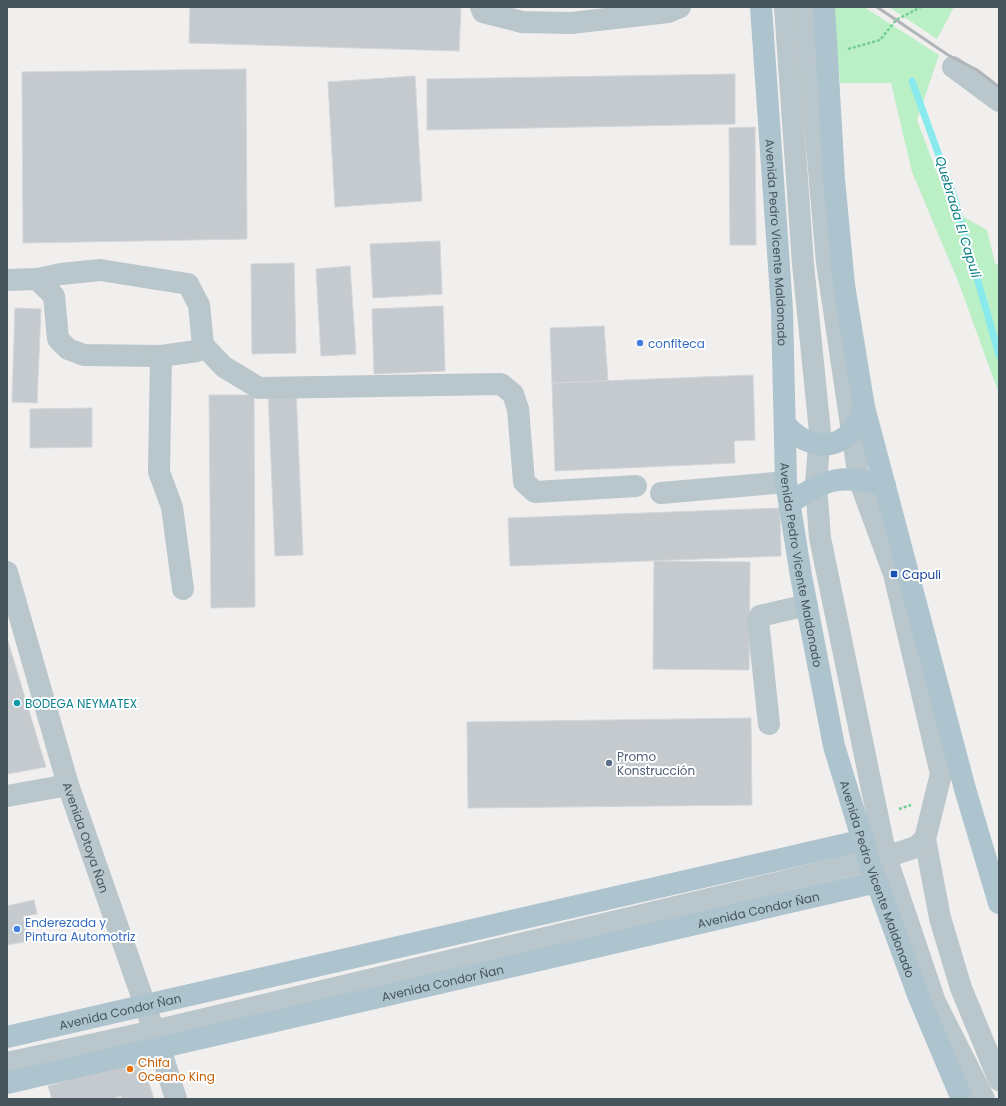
<svg xmlns="http://www.w3.org/2000/svg" width="1006" height="1106" viewBox="0 0 1006 1106" font-family="Poppins,sans-serif">
  <style>
    .green { fill: #bbefc6 }
    .lines { fill: none; stroke-linecap: round; stroke-linejoin: round }
    .stream { stroke: #88eaed; stroke-width: 7 }
    .building { fill: #c5cace; stroke: #d2d6da }
    .path { stroke: #73ce91; stroke-width: 2.5; stroke-dasharray: 3 2; stroke-linecap: butt }
    .minor { stroke: #b9c6cb; stroke-width: 22 }
    .major { stroke: #adc3ce; stroke-width: 22 }
    .rail { stroke: #b0b5b9; stroke-width: 3 }
    .shop-dot { fill: #3f7fe0; stroke: #fff; stroke-width: 1.5 }
    .transit-dot { fill: #1a4fb4; stroke: #fff; stroke-width: 1.5 }
    .culture-dot { fill: #0f9aa8; stroke: #fff; stroke-width: 1.5 }
    .service-dot { fill: #5c6f8a; stroke: #fff; stroke-width: 1.5 }
    .food-dot { fill: #e8710a; stroke: #fff; stroke-width: 1.5 }
    .labels { text-anchor: middle; dominant-baseline: central; stroke-width: 4; stroke-linejoin: round; paint-order: stroke }
    .street-label { font-size: 12px; fill: #46555c; stroke: #fff }
    .shop-label { font-size: 12px; fill: #366cbe; stroke: #fff; text-anchor: start }
    .transit-label { font-size: 12px; fill: #164399; stroke: #fff; text-anchor: start }
    .culture-label { font-size: 12px; fill: #0d838f; stroke: #fff; text-anchor: start }
    .service-label { font-size: 12px; fill: #4e5e75; stroke: #fff; text-anchor: start }
    .food-label { font-size: 12px; fill: #c56008; stroke: #fff; text-anchor: start }
    .water-label { font-size: 13px; font-style: italic; fill: #0c8084; stroke: #fff }
  </style>
  <rect width="100%" height="100%" fill="#f1eeee"/>
  <path class="green" d="M833 7H864L939 55 917 120 951 210 987 230 995 263 999 266V394L958 281 912 172 891 83H840Z
    M889 7H954L937 39Z"/>
  <g class="lines">
    <path class="stream" d="M912 81 954 197 999 355"/>
  </g>
  <path class="building" d="M190 7H461L459 51 189 43Z
    M246 69 247 239 23 243 22 72Z
    M735 74V124L427 130V79Z
    M415 76 422 201 335 207 328 82Z
    M755 127 756 245H730L729 128Z
    M440 241 442 294 373 298 370 244Z
    M294 263 296 353 252 354 251 264Z
    M350 266 356 354 321 356 316 269Z
    M443 306 445 371 374 374 372 309Z
    M15 308 41 309 37 403 12 402Z
    M604 326 608 381 552 383 550 328Z
    M753 375 755 440 734 441 735 463 555 471 552 383Z
    M296 390 303 555 275 556 268 391Z
    M209 395H254L255 607 211 608Z
    M92 408V447L30 448V409Z
    M780 508 781 556 510 566 508 518Z
    M654 561 750 562 749 670 653 669Z
    M7 638 46 767 7 774Z
    M751 718 752 805 468 808 467 722Z
    M34 900 37 914 23 916 29 941 7 945V906Z
    M122 1064 137 1066 145 1071 154 1099H122L121 1096 111 1099H52L48 1086Z"/>
  <g class="lines">
    <path class="path" d="M848 49 880 40 896 20 921 7
      M899 809 911 805"/>
    <g class="minor">
      <path d="M481 7 483 12 522 22 571 23 668 12 680 7"/>
      <path d="M785 7 803 264 820 432 816 485 820 538 886 857 935 1002 984 1099"/>
      <path d="M805 7 827 263 859 479 894 574 941 774 925 839 940 918 961 988 999 1080"/>
      <path d="M953 67 999 101"/>
      <path d="M37 279 54 296 58 339 68 349 84 355 161 356 197 351 203 345"/>
      <path d="M7 280 37 279 61 274 100 270 188 284 199 305 203 345 224 367 259 388 501 384 513 394 518 409 524 482 535 492 636 486"/>
      <path d="M161 356 159 472 172 507 183 589"/>
      <path d="M661 493 786 482"/>
      <path id="s1" d="M7 572 68 785 160 1048 176 1099"/>
      <path d="M769 724 758 620 760 616 807 605"/>
      <path d="M7 796 68 785"/>
      <path d="M7 1063 154 1031 886 857 916 847 925 839"/>
    </g>
    <g class="major">
      <path id="s2" d="M761 7 782 310 786 482 801 576 834 746 869 861 918 995 962 1099"/>
      <path d="M824 7 834 179 844 285 864 407 965 789 999 903"/>
      <path d="M785 424C802 444 830 454 851 432 857 426 860 415 864 407"/>
      <path d="M790 503C828 478 839 474 885 485"/>
      <path id="s3" d="M7 1037 864 840"/>
      <path id="s4" d="M7 1083 877 882"/>
    </g>
    <path class="rail" d="M877 7 948 55 977 70 999 87"/>
  </g>
  <g class="shop-dot">
    <circle cx="640" cy="343" r="4"/>
    <circle cx="17" cy="929" r="4"/>
  </g>
  <rect class="transit-dot" x="890" y="570" width="8" height="8" rx="2"/>
  <circle class="culture-dot" cx="17" cy="703" r="4"/>
  <circle class="service-dot" cx="609" cy="763" r="4"/>
  <circle class="food-dot" cx="130" cy="1069" r="4"/>
  <g class="labels">
    <g class="street-label">
      <text stroke="none"><textPath href="#s2" startOffset="236">Avenida Pedro Vicente Maldonado</textPath></text>
      <text stroke="none"><textPath href="#s2" startOffset="560">Avenida Pedro Vicente Maldonado</textPath></text>
      <text stroke="none"><textPath href="#s1" startOffset="277">Avenida Otoya Ñan</textPath></text>
      <text stroke="none"><textPath href="#s2" startOffset="884">Avenida Pedro Vicente Maldonado</textPath></text>
      <text stroke="none"><textPath href="#s4" startOffset="771">Avenida Condor Ñan</textPath></text>
      <text stroke="none"><textPath href="#s4" startOffset="447">Avenida Condor Ñan</textPath></text>
      <text stroke="none"><textPath href="#s3" startOffset="116">Avenida Condor Ñan</textPath></text>
    </g>
    <g class="shop-label">
      <text x="648" y="343">confiteca</text>
      <text x="25" y="922">Enderezada y<tspan x="25" dy="14">Pintura Automotriz</tspan></text>
    </g>
    <g class="transit-label">
      <text x="902" y="574">Capuli</text>
    </g>
    <g class="culture-label">
      <text x="25" y="703">BODEGA NEYMATEX</text>
    </g>
    <g class="service-label">
      <text x="617" y="756">Promo<tspan x="617" dy="14">Konstrucción</tspan></text>
    </g>
    <g class="food-label">
      <text x="138" y="1062">Chifa<tspan x="138" dy="14">Oceano King</tspan></text>
    </g>
    <g class="water-label">
      <text transform="translate(958 217) rotate(73)">Quebrada El Capuli</text>
    </g>
  </g>
  <rect width="1006" height="1106" fill="none" stroke="#46555c" stroke-width="16"/>
</svg>
